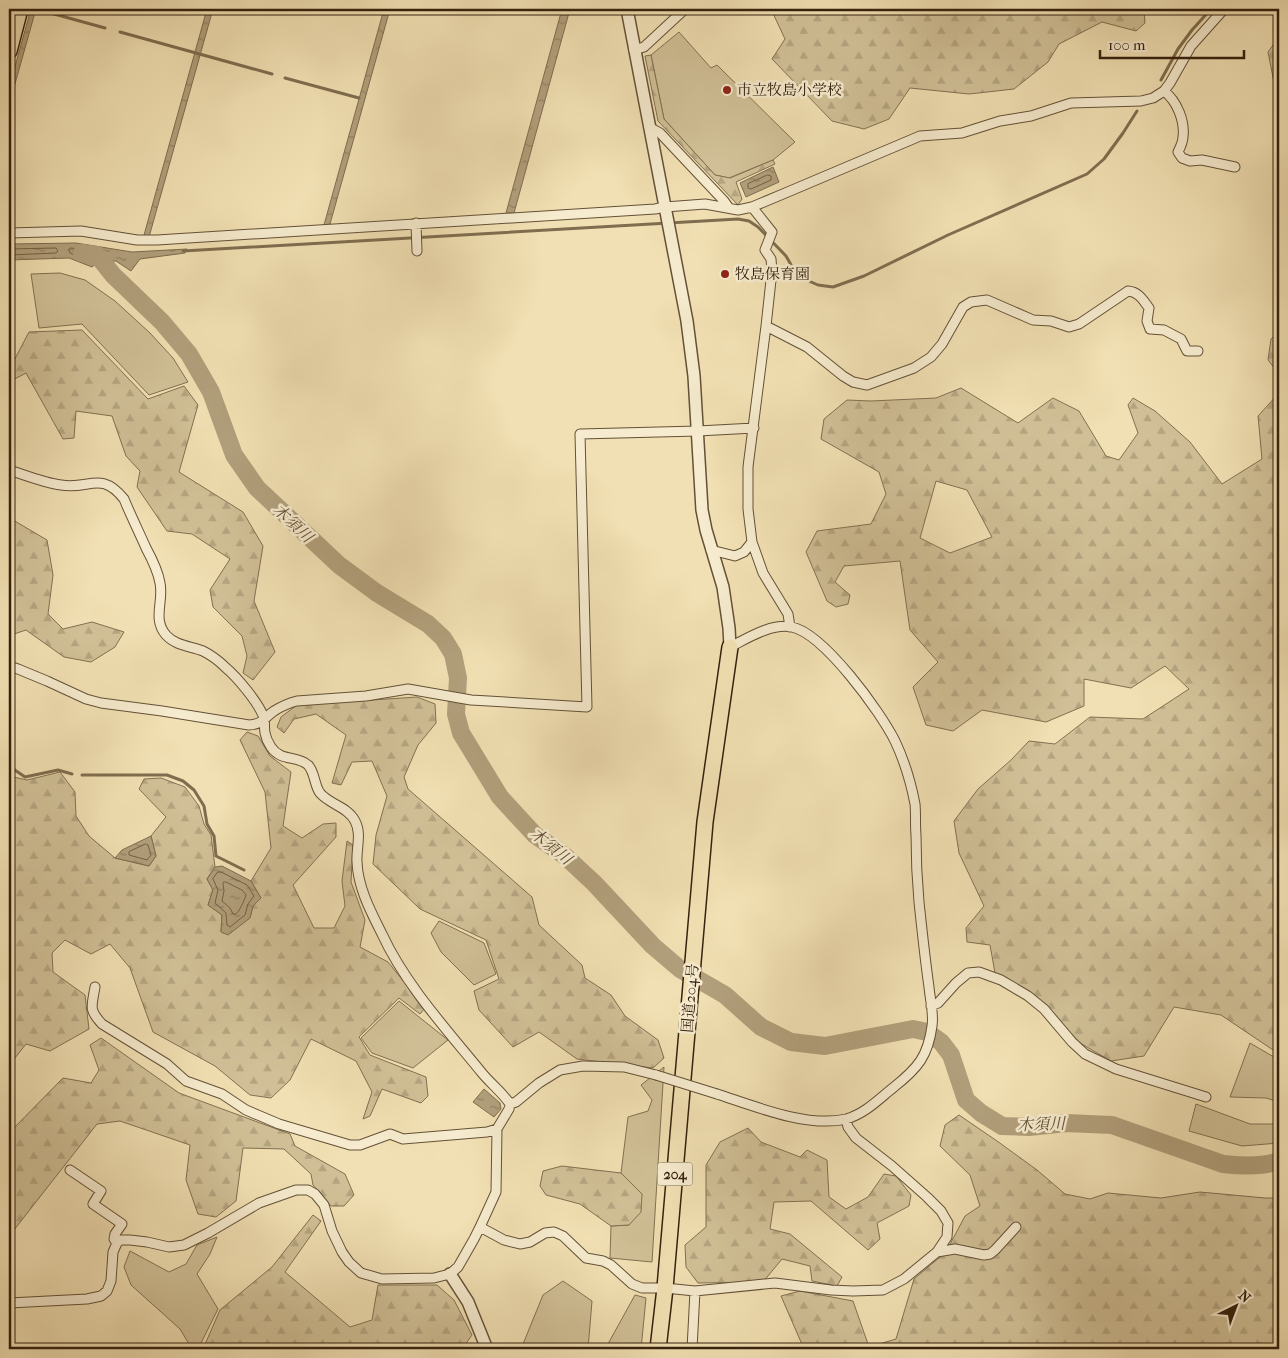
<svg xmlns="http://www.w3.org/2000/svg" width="1288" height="1358" viewBox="0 0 1288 1358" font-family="'IM FELL French Canon','Noto Serif JP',serif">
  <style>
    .grass { fill: #d1c097; stroke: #837052 }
    .forest { fill: url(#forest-firs); stroke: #837052; fill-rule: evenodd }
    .water { fill: url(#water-ripples); stroke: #7f6d4f }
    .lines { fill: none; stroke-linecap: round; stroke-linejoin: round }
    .shore { stroke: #736044; stroke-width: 1 }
    .stream { stroke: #7f6d4f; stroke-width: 3 }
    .river { stroke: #b19f7b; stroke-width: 18 }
    .minor-casing { stroke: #645137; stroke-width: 11 }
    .tertiary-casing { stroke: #645137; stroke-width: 14 }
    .trunk-casing { stroke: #35210e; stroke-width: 18 }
    .minor { stroke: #f6ebce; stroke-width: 9 }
    .tertiary { stroke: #f6ebce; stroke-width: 11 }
    .trunk { stroke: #f1e0b3; stroke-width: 15 }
    .minor-bridge-casing { stroke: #645137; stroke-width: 11; stroke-linecap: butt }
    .minor-bridge { stroke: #f6ebce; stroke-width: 9 }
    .poi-dot { fill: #8f2418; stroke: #f6ebce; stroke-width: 2 }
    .labels { text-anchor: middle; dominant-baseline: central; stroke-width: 5; stroke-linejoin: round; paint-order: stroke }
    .shield { fill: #f6ebce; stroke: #6f5e48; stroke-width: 1 }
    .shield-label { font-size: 14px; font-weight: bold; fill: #35210e }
    .poi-label { font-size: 15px; fill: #35210e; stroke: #f6ebce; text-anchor: start }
    .street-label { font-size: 15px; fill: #35210e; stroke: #f6ebce }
    .water-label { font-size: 16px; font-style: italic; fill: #604d34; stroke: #f6ebce }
  </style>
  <defs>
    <pattern id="forest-firs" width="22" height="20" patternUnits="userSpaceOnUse" patternTransform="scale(1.25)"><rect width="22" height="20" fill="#d1c097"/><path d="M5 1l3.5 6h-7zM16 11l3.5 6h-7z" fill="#b4a581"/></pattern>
    <pattern id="water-ripples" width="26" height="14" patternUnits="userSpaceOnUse" patternTransform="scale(1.25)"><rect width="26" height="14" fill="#b19f7b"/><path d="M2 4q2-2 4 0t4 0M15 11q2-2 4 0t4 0" fill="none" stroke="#918163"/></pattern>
  </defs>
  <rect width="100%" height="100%" fill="#f1e0b3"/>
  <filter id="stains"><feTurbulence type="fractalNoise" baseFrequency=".004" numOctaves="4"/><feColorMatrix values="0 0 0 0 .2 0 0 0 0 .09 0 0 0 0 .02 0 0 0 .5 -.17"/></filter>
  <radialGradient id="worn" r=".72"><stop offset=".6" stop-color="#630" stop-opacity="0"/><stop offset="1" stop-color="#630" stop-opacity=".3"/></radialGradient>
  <path class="grass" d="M679 32 711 68 717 65 795 142 773 160 729 178 715 175 664 119 651 55Z
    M60 273 85 280 115 301 150 333 173 358 188 382 149 395 82 324 39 328 31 274Z
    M439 921 484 943 496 974 474 985 441 952 431 933Z
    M399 1001 448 1040 413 1068 372 1053 361 1038Z
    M1250 1043 1279 1060V1102L1266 1098 1230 1097Z
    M664 1067 652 1262 610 1258 611 1226 629 1225 642 1194 621 1173 628 1117 648 1111 652 1100 641 1085Z
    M1196 1104 1250 1124H1279V1143L1242 1146 1189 1131Z
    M217 1237 210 1254 197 1274 218 1309 198 1349H192L180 1329 131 1285 124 1267 130 1251 169 1272 186 1264 197 1245Z
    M563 1281 592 1301 588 1349H521L543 1295Z
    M635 1295 646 1298 641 1349H607L609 1342Z"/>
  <path class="forest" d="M771 9H1144L1145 23 1136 31 1102 22 1059 44 1048 62 1014 89 969 94 910 88 889 119 864 129 832 121 772 59 785 39Z
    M1279 37V108L1268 52Z
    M651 55 664 119 715 175 730 178 773 160 775 164 736 182 742 199 738 205 658 121 645 56Z
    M82 330 148 399 184 386 198 405 179 472 243 512 263 546 254 601 275 652 253 680 243 673 247 656 242 636 213 607 210 590 230 559 192 534 167 531 137 487 140 471 126 456 112 416 76 411 74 438 63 439 26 373 9 382V370L29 332Z
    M1279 331V374L1268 360 1271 339Z
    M961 388 1018 423 1053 398 1079 411 1106 456 1119 460 1138 433 1128 405 1133 398 1155 411 1190 442 1222 484 1262 459 1258 416 1279 393V1054L1221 1015 1174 1007 1144 1056 1111 1061 1080 1043 1044 1004 995 973 990 945 967 942 966 928 984 906 959 853 954 821 978 789 1011 760 1029 741 1055 744 1090 717 1143 719 1189 689 1165 666 1131 688 1084 679V706L1046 722 982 710 953 731 926 725 913 687 938 662 910 630 900 561 844 566 835 582 850 595 848 604 836 607 827 601 806 552 817 531 871 524 886 494 879 472 821 439 824 419 847 400 871 401 936 398ZM936 481 967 490 992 537 950 553 920 538Z
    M9 502 11 503 13 520 47 540 53 575 48 614 63 629 92 622 124 632 115 647 91 662 64 657 26 630 11 635 9 634Z
    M417 697 435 704 436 723 418 745 404 777 408 789 532 897 539 925 582 965 585 978 611 995 625 1016 658 1040 664 1058 653 1068 577 1059 539 1032 513 1047 479 1010 474 991 499 979 486 940 420 909 373 864 376 835 387 796 372 761 352 762 341 785 332 783 346 735 316 714 294 719 284 733 277 727 281 717 297 705Z
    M247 732 258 736 270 756 291 772 283 826 302 838 323 824 336 823V837L293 885 314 928H334L345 906 342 881 347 841 353 845 351 882 365 920 360 947 388 962 425 1008 420 1014 399 998 359 1037 370 1055 426 1077 428 1096 421 1103 382 1089 370 1116 363 1119 372 1092 356 1061 311 1039 290 1080 271 1098 250 1095 215 1066 153 1032 130 968 110 944 91 954 65 940 52 953 53 972 85 995 89 1029 50 1051 26 1044 11 1063 9 1061V776L27 780 60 772 75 792 76 816 89 836 115 858 149 866 156 856 151 836 166 817 139 789 144 779 161 778 185 787 199 806 204 824 211 835 215 867 207 879 213 890 208 905 222 915 221 932 250 918 253 906 261 898 251 881 271 848 265 792 240 740Z
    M101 1038 179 1093 290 1134 295 1146 345 1174 354 1195 344 1206H331L313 1185 311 1174 284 1149 243 1148 236 1201 216 1217 198 1214 186 1180 190 1145 120 1121 97 1124 14 1230H9V1129L11 1131 63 1078 91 1083 99 1070 90 1045Z
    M959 1115 997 1141 1037 1170 1065 1194 1090 1199 1108 1193 1161 1198 1200 1192 1265 1198H1279V1349H804L781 1296 800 1291 853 1301 869 1347 896 1339 914 1279 946 1252 965 1216 980 1206 970 1175 940 1146 945 1125Z
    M748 1128 761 1142 800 1157 807 1150 827 1160 829 1197 846 1209 868 1197 884 1174 896 1176 911 1195 909 1206 877 1223 880 1239 868 1250 811 1201 774 1202 770 1229 790 1234 842 1277 837 1286 812 1281 810 1266 782 1259 763 1282 698 1283 686 1267 685 1245 706 1227V1165L720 1142Z
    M562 1166 621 1173 642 1194 641 1212 629 1225 611 1226 580 1204 546 1195 540 1186 543 1171Z
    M313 1215 321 1221 285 1272 350 1327 372 1320 378 1285H437L454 1300 472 1335 462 1349H203L220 1310 272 1267Z"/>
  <path class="water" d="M31 9H36L9 105V88Z
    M207 9H213L149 237 144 235Z
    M384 9H390L330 224 324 225Z
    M562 9H570L514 213H506Z
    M773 167 779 182 746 197 740 183Z
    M76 243 132 252 187 249 185 253 140 259 131 271 116 261 98 262 92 267 69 258 9 260V244Z
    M151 836 156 856 149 866 115 858 122 850Z
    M222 866 251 881 261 898 253 906 250 918 228 935 221 932 222 915 208 905 213 890 207 879 215 867Z
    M484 1089 500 1103 501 1109 494 1117 473 1102Z"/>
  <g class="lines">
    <path class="shore" d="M768 175 771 176V180L751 189 748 188V184Z
      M71 248 101 252 103 255 90 261 70 253 69 250Z
      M9 249 56 248 58 251 56 253 9 255
      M146 844 148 845 151 855 147 860 129 855V852Z
      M218 872H221L247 885 254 896 248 904 245 915 230 927 227 925 226 913 215 903 218 890 213 879Z
      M224 882H226L242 890 246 895C245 899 239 912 236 914H233L230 908 222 901 224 891 223 884Z"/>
    <path class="stream" d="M36 9 105 28
      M120 32 272 74
      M285 78 359 98
      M1161 80 1178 49 1192 30 1211 9
      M183 251 738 219 749 221 758 227 786 256 794 270 802 278 818 285 833 287 864 276 948 235 1087 174 1104 159 1123 133 1137 111
      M9 766 25 777 58 770 72 774
      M82 775H167L183 781 194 790 204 806 207 824 214 836 216 856 244 870"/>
    <path class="river" d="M82 253 97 255 113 275 162 322 189 354 211 392 234 455 257 488 339 565 377 593 428 624 443 638 453 654 458 678 456 714 461 733 500 797 535 835 565 856 594 883 653 946 680 969 725 995 761 1027 791 1042 825 1046 913 1029 927 1032 941 1042 951 1055 966 1100 981 1113 1002 1126 1029 1127 1066 1123 1112 1125 1223 1164C1241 1166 1262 1167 1279 1161"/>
    <g class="minor-casing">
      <path id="minor" d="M634 50 644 47 685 9
        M1164 91C1177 101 1185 121 1183 137 1183 142 1180 148 1178 152L1182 158 1190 161 1202 160 1235 167
        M649 127 660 133 724 201 729 208
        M752 207 772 232 765 250 771 259 772 271 766 326 748 467V509L752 542 763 573 788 614 790 627
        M416 223 417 251
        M9 233 81 231 137 240H157L655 209 665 207 705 204 738 210 752 207 783 194 920 136 962 133 1000 121 1031 116 1071 103 1141 101 1153 98 1164 91 1170 83 1191 46 1224 9
        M766 326 807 347 843 376 853 382 867 385 914 368 931 357 942 344 963 307 971 302 987 300 1033 320 1051 321 1069 327 1079 324 1128 291C1139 292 1143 300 1149 308L1147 321 1150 329 1164 330 1181 339 1187 351H1198
        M9 470C25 475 44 483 61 485 89 490 101 470 124 499 131 516 139 532 146 548 152 559 158 571 160 583 164 601 152 619 166 635 176 646 190 646 203 651 211 655 219 661 225 667 237 677 259 703 264 718 265 723 264 728 265 733 266 738 269 744 271 747 281 762 297 755 308 765 315 772 314 785 320 793 329 804 348 807 355 821 362 834 356 849 357 862 358 888 371 912 382 934 405 984 447 1030 482 1073 491 1084 502 1092 510 1104
        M711 550 735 556 744 552 752 542
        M9 666 18 669 47 681 86 699 101 703 162 711 249 725C263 724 264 718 274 711 282 706 289 703 297 701L366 696 408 689 471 700 587 707 580 434 698 431 754 428
        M95 987C92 1006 88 1009 102 1024L167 1064 186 1081 222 1094 246 1110 279 1124 350 1145H360L390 1134 403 1139 487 1132 497 1129
        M931 1006 938 1003 956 983 968 973 979 972 1001 980 1028 996 1044 1009 1072 1042 1085 1054 1116 1069 1206 1097
        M717 1094C754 1106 807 1128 846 1119 865 1114 880 1098 894 1087 918 1068 928 1056 932 1026 934 1014 930 999 929 987 925 959 922 930 919 902 917 880 916 857 916 835 915 825 916 814 915 804 911 783 904 760 895 741 880 711 824 634 792 627 771 623 748 638 730 647
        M70 1170 101 1191 93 1204 122 1224 115 1234 114 1239 117 1243
        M480 1227 504 1240 520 1244 530 1242 545 1233 554 1232 563 1236 586 1258 603 1261 611 1265 632 1284 642 1288H665L695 1291 775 1283 831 1290 853 1291 883 1290 904 1279 937 1252 947 1237 948 1223 941 1211 927 1197 892 1166 856 1138 848 1127 846 1119
        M937 1252 955 1249 984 1255 990 1254 995 1250 1016 1227
        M9 1303 87 1299 101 1296 107 1291 111 1281 113 1252 117 1243 120 1240H130L147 1242 169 1247 184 1245 208 1233 259 1203 296 1190H308L315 1194 324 1205 332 1231 342 1252 349 1262 361 1273 382 1279 434 1278 450 1274 458 1267 474 1239 480 1227 496 1192 497 1129 509 1109 510 1104 516 1102 539 1083 560 1070 583 1066 624 1067 656 1075
        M692 1349 695 1291"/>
    </g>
    <g class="tertiary-casing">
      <path id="tertiary" d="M627 9 687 321 694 376 702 510 706 530 723 587 729 628 730 647
        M450 1274 468 1302 487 1349"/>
    </g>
    <g class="trunk-casing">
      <path id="trunk" d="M9 51 20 9
        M658 1349 665 1288 705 822 730 647"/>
    </g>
    <use href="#minor" class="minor"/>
    <use href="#tertiary" class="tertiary"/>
    <use href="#trunk" class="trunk"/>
    <g class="minor-bridge-casing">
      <path id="minor-bridge" d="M656 1075 717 1094"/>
    </g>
    <use href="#minor-bridge" class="minor-bridge"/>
  </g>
  <g class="poi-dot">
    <circle cx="727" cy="90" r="5"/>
    <circle cx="725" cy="274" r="5"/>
  </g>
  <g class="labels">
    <rect class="shield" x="657.5" y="1162.5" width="35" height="23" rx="4"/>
    <g class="shield-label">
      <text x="675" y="1174">204</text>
    </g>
    <g class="poi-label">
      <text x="737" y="90">市立牧島小学校</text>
      <text x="735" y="274">牧島保育園</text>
    </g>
    <g class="street-label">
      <text transform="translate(690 998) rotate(-85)">国道204号</text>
    </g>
    <g class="water-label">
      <text transform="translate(293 523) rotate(43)">木須川</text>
      <text transform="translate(551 846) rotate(39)">木須川</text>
      <text transform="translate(1041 1124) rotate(-2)">木須川</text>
    </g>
  </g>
  <rect width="1288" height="1358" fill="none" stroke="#f1e0b3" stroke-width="30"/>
  <rect x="10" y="10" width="1268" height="1338" fill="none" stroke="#35210e" stroke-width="2.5"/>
  <rect x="15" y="15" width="1258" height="1328" fill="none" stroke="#35210e"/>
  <g transform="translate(1236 1306) rotate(42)" stroke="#f6ebce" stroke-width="4" paint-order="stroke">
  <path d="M0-4L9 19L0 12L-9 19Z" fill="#35210e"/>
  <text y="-8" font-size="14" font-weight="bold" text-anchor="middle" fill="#35210e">N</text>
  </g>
  <path d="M1100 50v8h144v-8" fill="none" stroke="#35210e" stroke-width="2.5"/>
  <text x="1108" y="50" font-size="15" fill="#35210e" stroke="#f6ebce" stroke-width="4" paint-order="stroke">100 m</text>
  <rect width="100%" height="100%" filter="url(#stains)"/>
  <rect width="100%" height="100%" fill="url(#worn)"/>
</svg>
